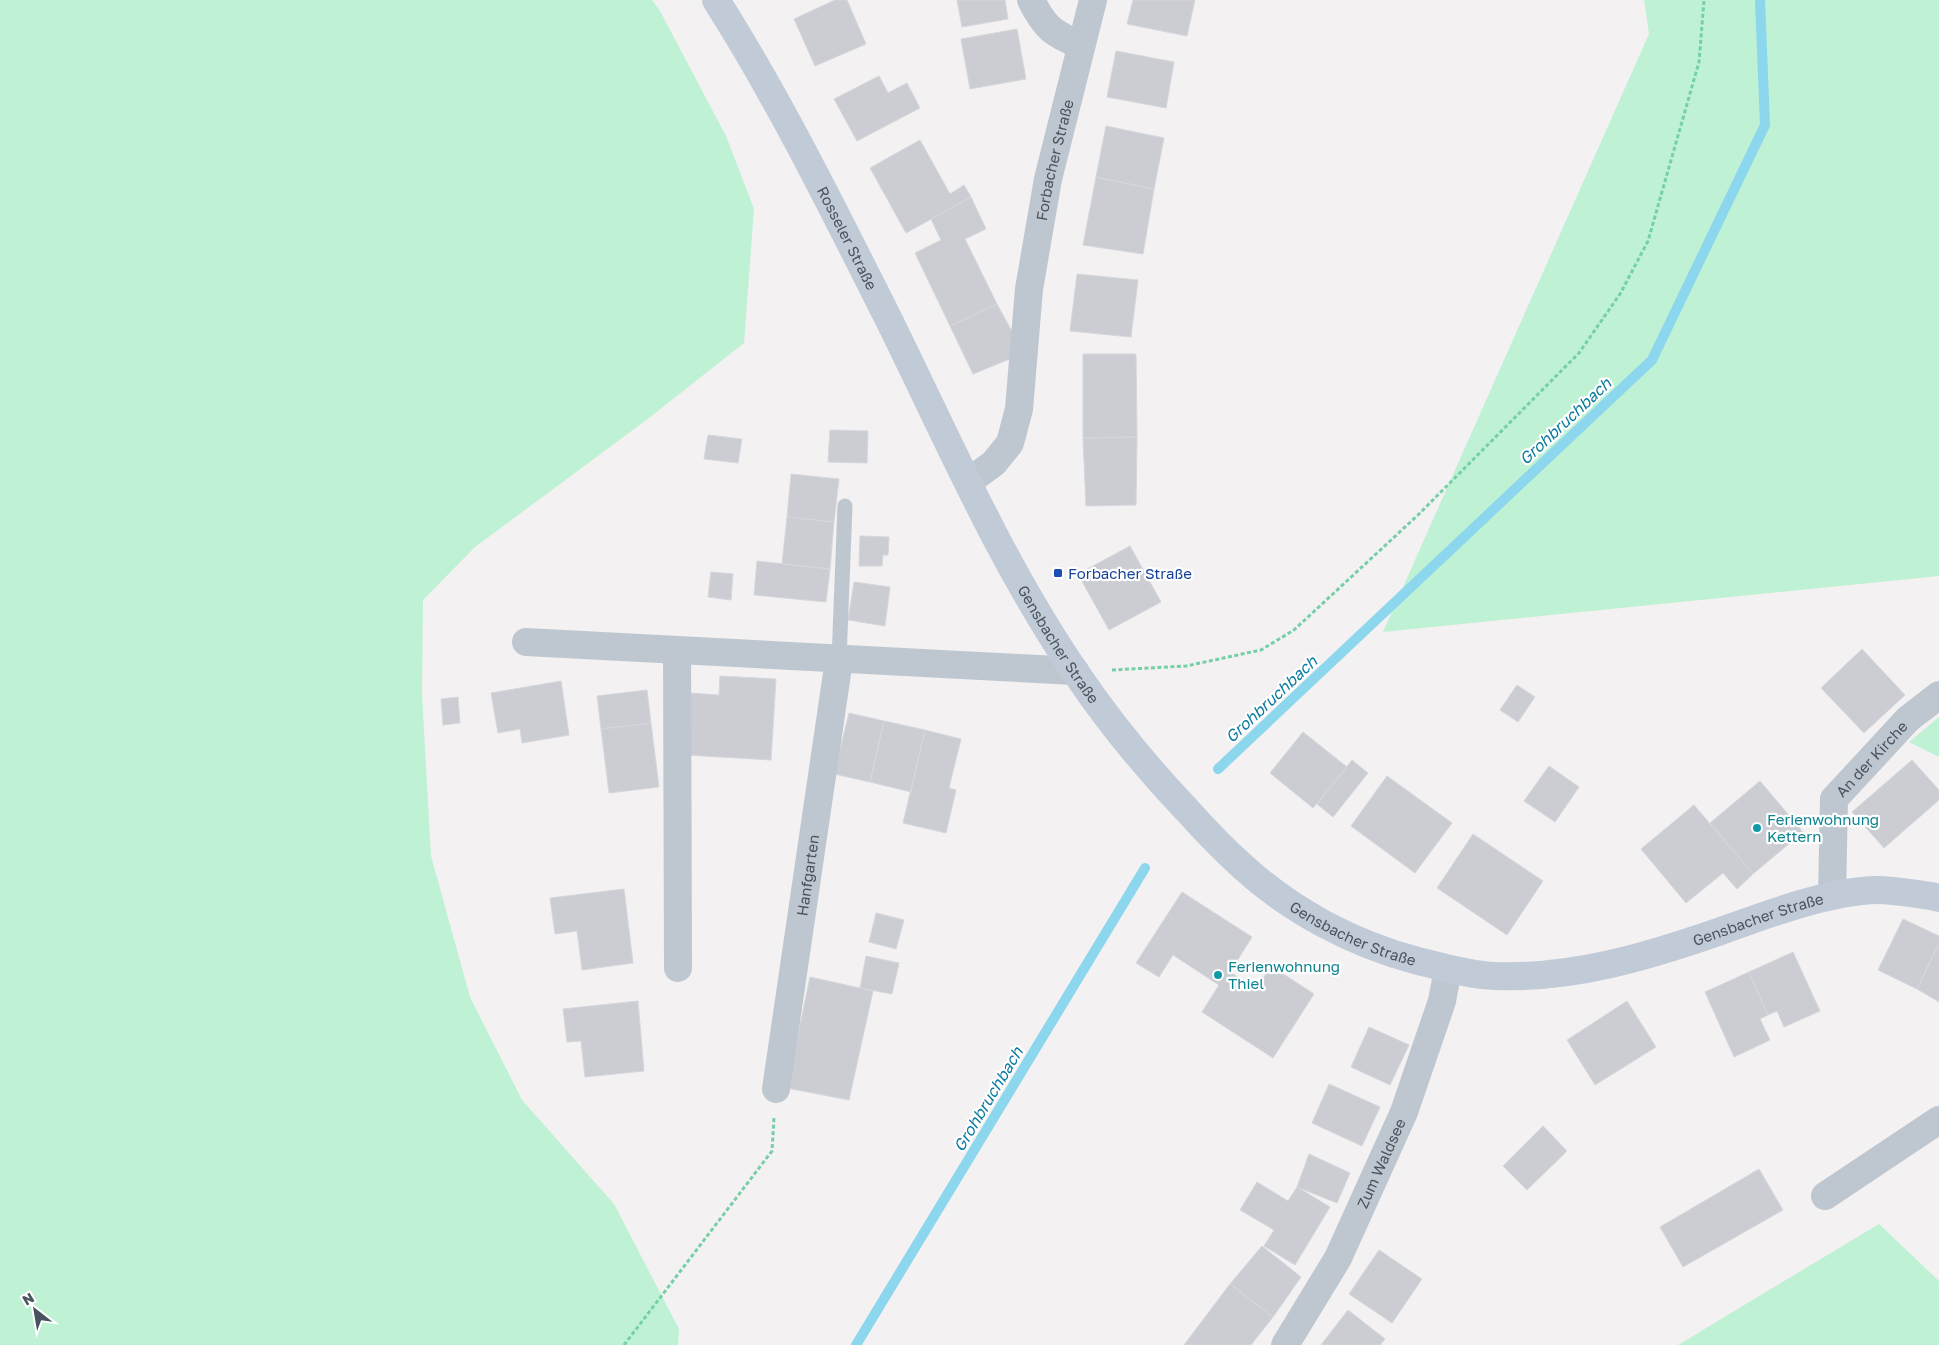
<svg xmlns="http://www.w3.org/2000/svg" width="1939" height="1345" viewBox="0 0 1939 1345" font-family="'Golos Text',sans-serif">
  <style>
    .green { fill: #bff1d4 }
    .lines { fill: none; stroke-linecap: round; stroke-linejoin: round }
    .stream { stroke: #8cd6ee; stroke-width: 10 }
    .building { fill: #cbcdd3; stroke: #d5d7dc }
    .path { stroke: #76d0a7; stroke-width: 3; stroke-dasharray: 4 2.5; stroke-linecap: butt }
    .lane { stroke: #bec7d0; stroke-width: 15 }
    .street { stroke: #bec7d0; stroke-width: 28 }
    .secondary { stroke: #c1cbd8; stroke-width: 28 }
    .transit-dot { fill: #1a4fb4; stroke: #fff; stroke-width: 2 }
    .culture-dot { fill: #0f9aa8; stroke: #fff; stroke-width: 2 }
    .labels { text-anchor: middle; dominant-baseline: central; stroke-width: 4.5; stroke-linejoin: round; paint-order: stroke }
    .street-label { font-size: 15px; fill: #48535f; stroke: #fff }
    .transit-label { font-size: 15px; fill: #164399; stroke: #fff; text-anchor: start }
    .culture-label { font-size: 15px; fill: #0d838f; stroke: #fff; text-anchor: start }
    .water-label { font-size: 16px; font-style: italic; fill: #0a7ba1; stroke: #fff }
  </style>
  <rect width="100%" height="100%" fill="#f3f1f1"/>
  <path class="green" d="M0 0H652L660 11 726 136 754 209 744 343 649 418 475 547 423 600 422 694 431 856 470 997 522 1100 614 1204 679 1329 678 1345H0Z
    M1644 0H1939V576L1383 632 1649 34Z
    M1939 717V757L1909 742Z
    M1879 1224 1939 1281V1345H1678Z"/>
  <g class="lines">
    <path class="stream" d="M1218 769 1652 360 1765 125 1760 0
      M856 1345 1145 868"/>
  </g>
  <path class="building" d="M835 0H847L866 44 815 66 794 19Z
    M957 0H1005L1008 19 962 27Z
    M1133 0H1195L1187 36 1127 24Z
    M1017 29 1026 79 970 89 961 39Z
    M1116 51 1174 62 1166 108 1107 97Z
    M879 76 888 93 907 83 920 108 857 141 834 99Z
    M1106 126 1164 138 1154 189 1096 177Z
    M920 140 950 194 964 185 971 197 906 233 870 168Z
    M1096 177 1154 189 1143 254 1083 245Z
    M971 197 986 229 965 239 997 304 950 326 915 253 941 240 931 219Z
    M1077 274 1138 280 1131 337 1070 331Z
    M997 304 1015 337 1012 358 973 374 950 326Z
    M1083 354H1136L1137 437 1083 438Z
    M830 430 868 431 867 463 828 462Z
    M708 435 742 439 738 463 704 459Z
    M1137 437 1136 505 1086 506 1083 438Z
    M791 474 839 479 834 522 787 517Z
    M787 517 834 522 830 569 782 564Z
    M860 536 889 537 888 555H883L882 566H859Z
    M1130 546 1161 602 1109 630 1078 574Z
    M757 561 830 569 826 602 754 595Z
    M711 572 733 574 731 600 708 597Z
    M854 582 890 587 885 626 848 620Z
    M1862 649 1905 695 1864 733 1821 688Z
    M720 676 776 679 771 760 685 755 689 693 719 695Z
    M561 681 569 735 522 743 520 729 498 733 491 693Z
    M1517 685 1535 697 1518 722 1500 710Z
    M647 690 651 723 601 729 597 696Z
    M458 697 460 723 443 725 441 699Z
    M849 713 884 721 870 782 834 774Z
    M884 721 925 730 911 792 870 782Z
    M651 723 659 787 609 793 601 729Z
    M925 730 961 739 949 788 956 790 946 833 903 823Z
    M1303 732 1347 767 1313 808 1270 773Z
    M1352 760 1368 773 1333 817 1317 804Z
    M1912 760 1939 790V800L1884 848 1852 812Z
    M1549 766 1579 787 1555 822 1524 801Z
    M1387 776 1452 823 1415 873 1351 826Z
    M1760 781 1803 832 1753 874 1710 823Z
    M1694 805 1753 874 1737 889 1723 873 1686 903 1641 849Z
    M1473 834 1543 881 1507 935 1437 888Z
    M624 889 633 963 582 970 577 931 555 934 550 898Z
    M1182 892 1252 937 1230 972 1256 989 1271 966 1314 994 1273 1058 1202 1012 1219 985 1173 955 1159 977 1136 963Z
    M876 913 904 920 896 949 869 942Z
    M1903 919 1939 936V943L1917 989 1878 970Z
    M1939 943V1002L1917 989Z
    M1793 952 1820 1011 1784 1027 1777 1011 1768 1015 1749 972Z
    M866 956 899 963 892 994 860 988Z
    M1749 972 1768 1015 1760 1019 1770 1040 1734 1057 1705 992Z
    M810 977 873 991 849 1100 787 1088Z
    M638 1001 644 1071 585 1077 581 1041 567 1042 563 1009Z
    M1627 1001 1656 1047 1595 1085 1567 1040Z
    M1369 1027 1409 1045 1390 1085 1351 1067Z
    M1329 1084 1380 1107 1362 1146 1312 1123Z
    M1543 1126 1567 1151 1527 1190 1503 1166Z
    M1309 1154 1350 1173 1337 1203 1297 1187Z
    M1759 1169 1783 1210 1683 1267 1660 1227Z
    M1257 1182 1288 1201 1297 1187 1330 1207 1295 1265 1264 1246 1274 1230 1240 1210Z
    M1262 1246 1301 1277 1273 1317 1230 1284Z
    M1379 1250 1422 1279 1392 1323 1349 1294Z
    M1230 1284 1273 1317 1251 1345H1184Z
    M1348 1310 1385 1339 1380 1345H1321Z"/>
  <g class="lines">
    <path class="path" d="M1112 670 1186 666 1261 650 1294 630 1418 515 1579 353 1620 294 1648 241 1699 62 1704 0
      M624 1345 772 1151 774 1118"/>
    <path class="lane" d="M839 660 845 506"/>
    <g class="street">
      <path d="M1031 0C1045 28 1053 34 1081 45"/>
      <path id="s1" d="M968 482 994 463 1010 443 1019 409 1029 289 1048 179 1093 0"/>
      <path d="M526 642 1075 671"/>
      <path d="M677 650 678 968"/>
      <path id="s2" d="M1832 896 1834 799 1908 719 1939 695"/>
      <path id="s3" d="M776 1089 839 660"/>
      <path d="M1825 1196 1939 1120"/>
      <path id="s4" d="M1285 1345 1338 1258 1404 1112 1442 1001 1448 969"/>
    </g>
    <path class="secondary" id="s5" d="M716 0C780 101 833 209 887 316 947 437 1000 562 1076 673 1109 722 1146 767 1186 809 1204 829 1222 848 1242 866 1291 911 1353 944 1418 961 1443 967 1469 975 1495 976 1572 979 1646 957 1718 932 1766 915 1827 891 1878 890 1896 890 1914 894 1931 896L1939 898"/>
  </g>
  <rect class="transit-dot" x="1053" y="568" width="10" height="10" rx="2.5"/>
  <g class="culture-dot">
    <circle cx="1757" cy="828" r="5"/>
    <circle cx="1218" cy="975" r="5"/>
  </g>
  <g class="labels">
    <g class="street-label">
      <text stroke="none"><textPath href="#s1" startOffset="345">Forbacher Straße</textPath></text>
      <text stroke="none"><textPath href="#s5" startOffset="272">Rosseler Straße</textPath></text>
      <text stroke="none"><textPath href="#s5" startOffset="730">Gensbacher Straße</textPath></text>
      <text stroke="none"><textPath href="#s2" startOffset="152">An der Kirche</textPath></text>
      <text stroke="none"><textPath href="#s3" startOffset="216">Hanfgarten</textPath></text>
      <text stroke="none"><textPath href="#s5" startOffset="1570">Gensbacher Straße</textPath></text>
      <text stroke="none"><textPath href="#s5" startOffset="1150">Gensbacher Straße</textPath></text>
      <text stroke="none"><textPath href="#s4" startOffset="206">Zum Waldsee</textPath></text>
    </g>
    <g class="transit-label">
      <text x="1068" y="573">Forbacher Straße</text>
    </g>
    <g class="culture-label">
      <text x="1767" y="819">Ferienwohnung<tspan x="1767" dy="17">Kettern</tspan></text>
      <text x="1228" y="966">Ferienwohnung<tspan x="1228" dy="17">Thiel</tspan></text>
    </g>
    <g class="water-label">
      <text transform="translate(1565 421) rotate(-43)">Grohbruchbach</text>
      <text transform="translate(1271 699) rotate(-43)">Grohbruchbach</text>
      <text transform="translate(988 1099) rotate(-59)">Grohbruchbach</text>
    </g>
  </g>
  <g transform="translate(35 1310) rotate(329)" stroke="#ffffff" stroke-width="4" paint-order="stroke">
  <path d="M0-4L9 19L0 12L-9 19Z" fill="#48535f"/>
  <text y="-8" font-size="14" font-weight="bold" text-anchor="middle" fill="#48535f">N</text>
  </g>
</svg>
